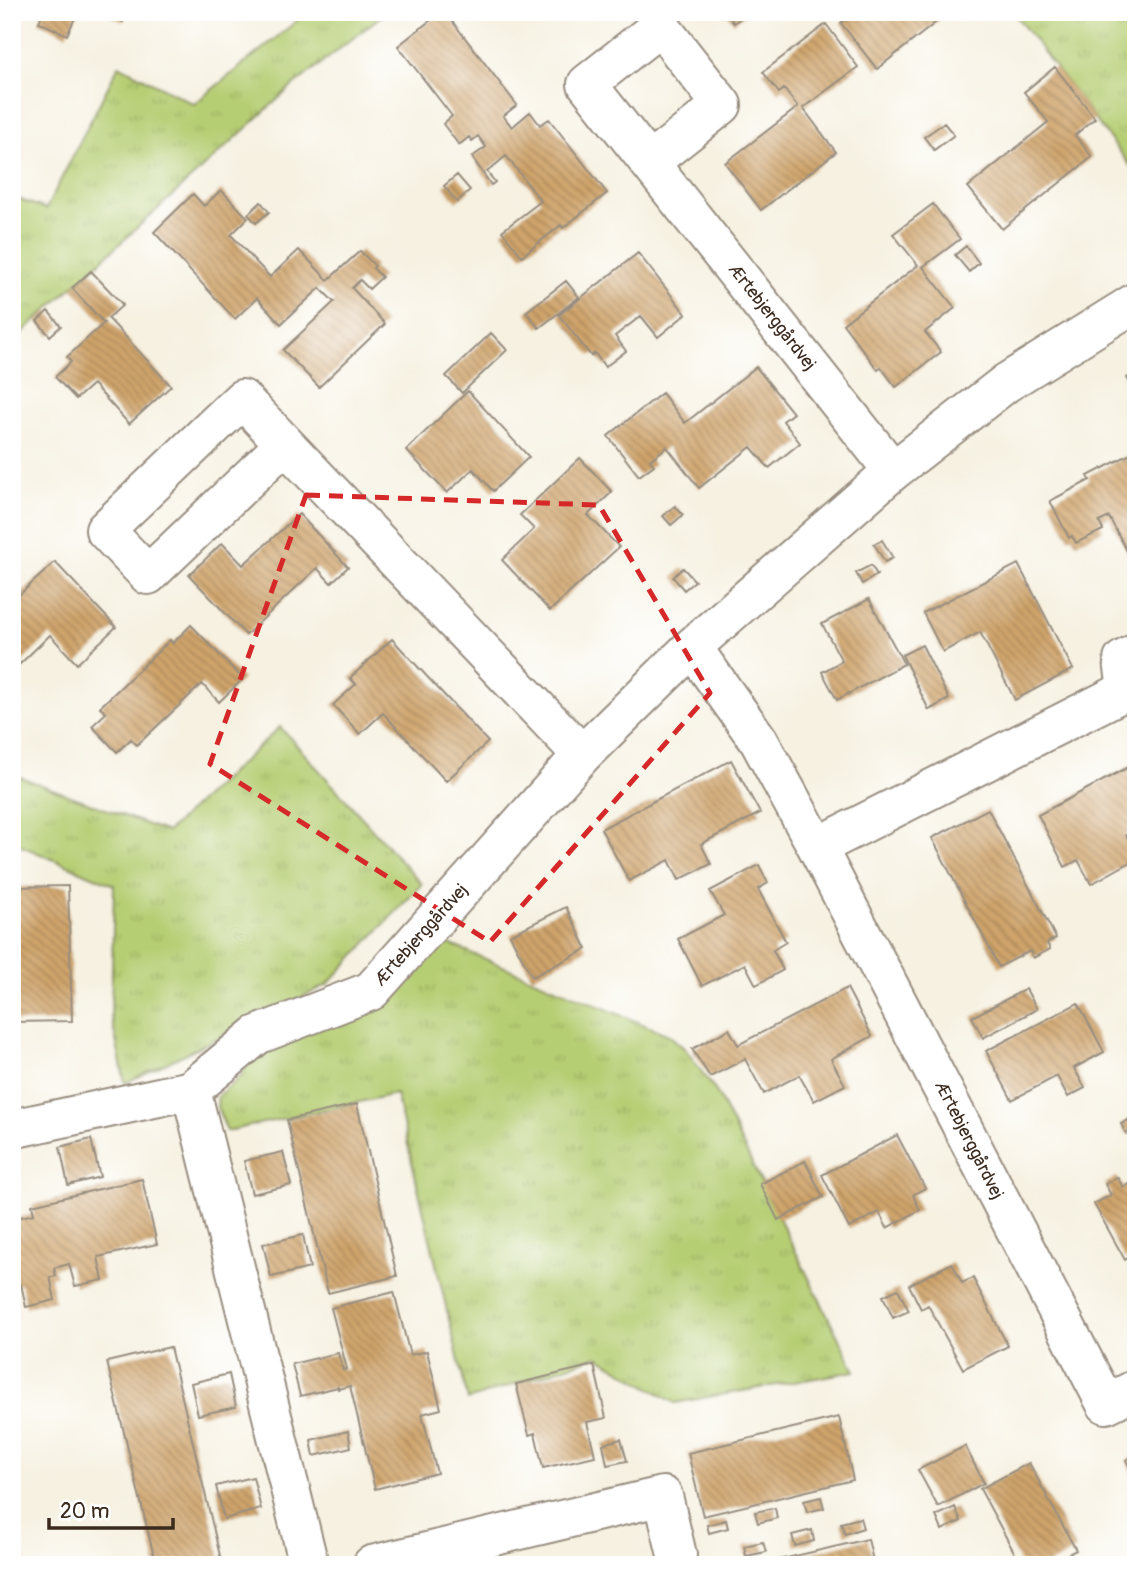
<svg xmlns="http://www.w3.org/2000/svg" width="1148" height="1577" viewBox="0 0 1148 1577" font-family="Pangolin,sans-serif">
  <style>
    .grass { fill: url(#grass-tufts); stroke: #787c48; stroke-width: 2 }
    .building { fill: url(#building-back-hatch) }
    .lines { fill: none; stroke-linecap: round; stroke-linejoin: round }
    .street-casing { stroke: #988e80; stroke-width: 42 }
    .street { stroke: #fff; stroke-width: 38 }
    .marked { fill: none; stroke: #d62828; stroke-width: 5; stroke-dasharray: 14 9; stroke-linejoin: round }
    .labels { text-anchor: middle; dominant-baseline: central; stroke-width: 5; stroke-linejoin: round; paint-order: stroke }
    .street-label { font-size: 18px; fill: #3b2a1e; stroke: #fff }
  </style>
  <defs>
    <pattern id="grass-tufts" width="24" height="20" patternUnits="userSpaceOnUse" patternTransform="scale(1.75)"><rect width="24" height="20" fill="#b6ce73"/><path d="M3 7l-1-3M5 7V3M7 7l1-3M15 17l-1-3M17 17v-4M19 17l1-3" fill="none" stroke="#9db163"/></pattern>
    <pattern id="building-back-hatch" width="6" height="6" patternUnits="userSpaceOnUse" patternTransform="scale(1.75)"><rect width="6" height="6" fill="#cfa46c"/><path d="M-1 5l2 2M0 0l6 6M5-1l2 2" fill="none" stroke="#a98658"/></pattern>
  </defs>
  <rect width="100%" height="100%" fill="#fff"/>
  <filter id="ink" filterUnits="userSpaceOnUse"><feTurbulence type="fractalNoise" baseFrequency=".0143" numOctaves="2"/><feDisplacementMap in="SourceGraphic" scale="14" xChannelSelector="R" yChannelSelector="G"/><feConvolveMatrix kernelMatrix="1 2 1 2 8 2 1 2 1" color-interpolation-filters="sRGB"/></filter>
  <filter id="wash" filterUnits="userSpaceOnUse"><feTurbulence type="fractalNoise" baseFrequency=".00686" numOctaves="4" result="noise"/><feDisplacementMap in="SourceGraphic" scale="28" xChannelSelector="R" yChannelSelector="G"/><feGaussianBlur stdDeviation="1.57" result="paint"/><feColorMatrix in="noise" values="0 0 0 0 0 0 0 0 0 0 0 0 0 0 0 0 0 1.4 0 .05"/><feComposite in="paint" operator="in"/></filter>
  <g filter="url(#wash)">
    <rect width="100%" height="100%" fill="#f6f1e1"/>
    <path class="grass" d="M308 12H386L289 89 12 342V197L46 209 119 65 194 104Z
      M1013 12H1136V173Z
      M280 727 422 884 327 985 125 1083 111 1016 114 885 12 842V774L167 832Z
      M442 941 669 1035 686 1050 717 1093 855 1371 675 1403 597 1356 468 1400 396 1094 227 1131 217 1107 218 1095 235 1082 262 1047 383 1006Z"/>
    <g id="blocks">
      <path class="building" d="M43 12H78L67 35 39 22Z
        M102 12H128L123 22Z
        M441 12H445L517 105 503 116 512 127 530 112 540 125 549 119 607 193 563 228 561 225 522 256 502 231 541 201 506 156 487 172 495 182 491 185 472 157 486 147 478 136 472 141 469 137 459 145 443 124 452 116 398 46Z
        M725 12H748L734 23Z
        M854 12H949L877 69 841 23Z
        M826 24 858 67 803 108 836 152 761 210 725 163 798 107 784 89 779 93 763 72Z
        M1055 67 1095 118 1075 135 1092 157 1002 229 968 187 1048 122 1024 92Z
        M944 123 954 135 934 150 924 137Z
        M457 175 470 190 457 202 444 186Z
        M221 190 248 218 231 235 270 277 299 250 328 280 360 251 375 266 373 268 382 277 369 289 360 280 352 288 385 324 319 387 283 350 334 302 320 288 281 324 257 298 235 319 154 232 193 194 204 206Z
        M261 202 269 212 256 223 248 214Z
        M933 204 960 239 923 267 955 308 925 332 941 352 896 387 881 367 878 370 843 324 918 265 893 234Z
        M966 246 979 263 969 272 955 255Z
        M638 253 686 314 658 337 641 316 615 336 626 351 605 367 595 353 591 356 559 315Z
        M91 271 123 305 108 318 171 386 129 424 93 384 76 399 55 377 71 362 67 357 104 323 72 288Z
        M566 281 579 297 539 328 526 312Z
        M48 311 61 326 50 336 37 321Z
        M491 333 507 350 462 393 446 376Z
        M756 367 793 413 783 421 800 443 769 468 751 447 699 488 667 447 650 460 654 465 639 476 608 436 662 393 685 423Z
        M1136 373V381L1130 384 1127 378Z
        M468 391 529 457 493 491 473 469 447 493 406 450Z
        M1134 452 1136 455V568L1109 517 1099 522 1103 530 1076 543 1072 536 1069 538 1050 501 1090 480 1088 476Z
        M580 458 612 492 588 515 619 547 550 611 502 560 534 529 520 515Z
        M675 506 683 515 671 525 663 516Z
        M299 514 348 567 331 583 317 568 246 635 189 575 222 543 243 565Z
        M882 540 893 558 885 562 874 544Z
        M55 562 116 627 77 664 50 635 20 664 12 656V590L18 596Z
        M1018 564 1073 669 1015 700 980 632 943 652 923 613Z
        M871 565 877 575 862 584 856 573Z
        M683 568 695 581 684 590 673 577Z
        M869 599 904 664 837 700 822 672 842 661 822 624Z
        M191 625 243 679 219 702 202 684 137 745 131 739 117 752 92 726 106 713 100 707 170 640 173 643Z
        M392 639 488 742 446 781 383 713 360 734 333 705 356 684 350 678Z
        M922 645 949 699 929 710 902 655Z
        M731 760 760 813 701 844 711 864 679 880 669 860 629 881 601 829Z
        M1136 763V830L1126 835 1136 852V859L1091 884 1078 860 1065 867 1038 815Z
        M988 809 1056 938 1047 943 1050 949 1033 958 1030 951 999 967 932 838Z
        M759 865 768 883 758 889 786 942 773 950 783 970 756 985 745 964 702 986 678 939 724 915 710 891Z
        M68 886 72 1021 12 1022V887Z
        M566 907 587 949 532 977 510 935Z
        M847 988 872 1036 831 1059 845 1085 814 1101 799 1075 764 1094 745 1059 710 1077 692 1049 729 1029 738 1045Z
        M1026 989 1037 1009 983 1038 972 1017Z
        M1078 1003 1104 1052 1074 1068 1085 1088 1068 1097 1057 1076 1012 1100 986 1051Z
        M357 1104 397 1276 328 1293 287 1120Z
        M1132 1118 1136 1129 1126 1134 1121 1124Z
        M897 1135 925 1188 913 1195 920 1210 887 1228 879 1212 849 1228 822 1175Z
        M91 1139 100 1177 68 1185 60 1147Z
        M283 1152 291 1185 252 1194 244 1161Z
        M805 1161 823 1197 778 1220 760 1184Z
        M1117 1177 1123 1187 1136 1180V1254L1125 1260 1094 1204 1111 1195 1105 1184Z
        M142 1179 157 1244 98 1257 103 1280 75 1286 69 1264 54 1268 56 1276 50 1277 55 1300 26 1307 21 1284 12 1287V1219L34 1214 32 1205Z
        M303 1235 310 1268 271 1277 263 1244Z
        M952 1263 962 1283 973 1278 1008 1346 963 1369 928 1305 921 1309 909 1285Z
        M898 1289 909 1311 893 1318 883 1296Z
        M394 1292 410 1355 427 1351 441 1409 422 1414 437 1473 375 1489 350 1386 338 1389V1387L300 1396 292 1364 338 1353 343 1370 347 1369 331 1308Z
        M170 1347 221 1560 200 1565H156L107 1362Z
        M594 1365 606 1418 587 1422 595 1456 543 1468 535 1433 529 1435 516 1384Z
        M229 1374 236 1407 198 1415 191 1383Z
        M839 1417 853 1480 703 1516 688 1453Z
        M348 1431 351 1447 314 1456 311 1440Z
        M621 1439 627 1461 607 1465 603 1444Z
        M965 1446 984 1483 938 1507 918 1470Z
        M1136 1455V1479L1126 1460Z
        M1029 1463 1076 1550 1048 1565H1021L980 1489Z
        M253 1477 261 1509 224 1519 216 1486Z
        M821 1497 824 1508 807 1512 804 1501Z
        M955 1507 961 1521 942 1530 936 1516Z
        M775 1508 777 1518 758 1523 755 1512Z
        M860 1518 863 1528 845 1534 841 1523Z
        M726 1520 728 1528 709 1533 707 1525Z
        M812 1530 814 1541 795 1546 792 1535Z
        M868 1539 874 1565H761V1564Z
        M763 1542 766 1552 746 1556 744 1546Z"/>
    </g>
  </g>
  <g filter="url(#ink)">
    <use href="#blocks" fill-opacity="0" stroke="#988e80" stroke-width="2"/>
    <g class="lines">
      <g class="street-casing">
        <path id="street" d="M650 162 722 105 660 26 587 84 893 471
          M285 444 148 575 105 530 242 399 285 444 565 737 582 755
          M692 647 759 741 817 847 1106 1404 1136 1389
          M1127 690 1123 660 1136 653
          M817 847 1127 690 1136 696
          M191 1090 309 1565
          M12 1129 191 1090 257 1035 371 991 582 755 692 647 893 471 1006 383 1136 302
          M372 1565 663 1496 677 1555"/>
      </g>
      <use href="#street" class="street"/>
    </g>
  </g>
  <path class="marked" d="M306 495 599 505 710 693 490 942 210 764Z"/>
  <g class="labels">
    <g class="street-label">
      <text transform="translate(772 317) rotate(52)">Ærtebjerggårdvej</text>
      <text transform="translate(421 935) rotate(-48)">Ærtebjerggårdvej</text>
      <text transform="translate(969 1140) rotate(63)">Ærtebjerggårdvej</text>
    </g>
  </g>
  <rect width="1148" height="1577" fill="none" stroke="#fff" stroke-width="42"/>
  <path d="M49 1518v10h124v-10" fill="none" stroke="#3b2a1e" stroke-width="3.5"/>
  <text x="60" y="1518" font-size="21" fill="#3b2a1e" stroke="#ffffff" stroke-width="5" paint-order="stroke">20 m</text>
</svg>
